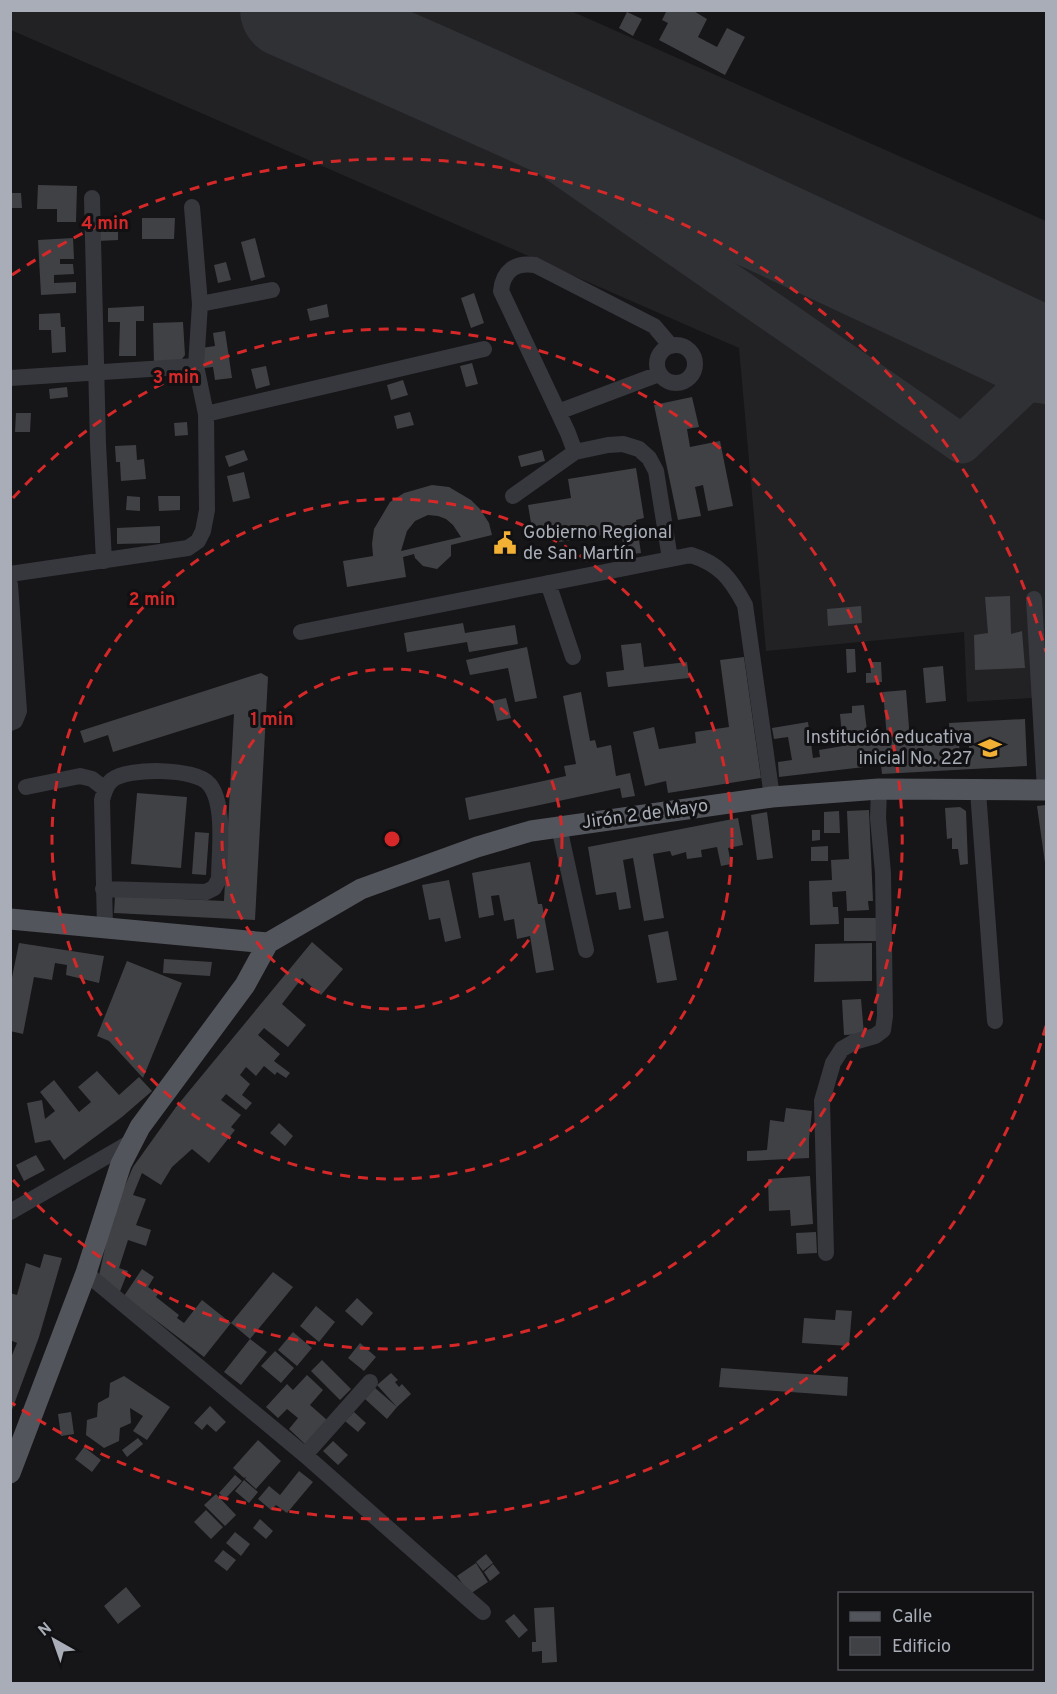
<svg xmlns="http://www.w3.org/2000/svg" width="1057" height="1694" viewBox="0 0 1057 1694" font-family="Overpass,sans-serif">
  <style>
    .built { fill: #222225 }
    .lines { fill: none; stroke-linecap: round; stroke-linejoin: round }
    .taxiway { stroke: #303135; stroke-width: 39 }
    .runway { stroke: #303135; stroke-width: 96 }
    .building { fill: #404145; fill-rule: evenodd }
    .minor { stroke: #37383d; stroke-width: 16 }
    .major { stroke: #53555c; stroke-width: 21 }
    .ring { fill: none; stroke: #d62828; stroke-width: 3; stroke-dasharray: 10 8 }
    .labels { text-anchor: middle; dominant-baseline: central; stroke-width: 6; stroke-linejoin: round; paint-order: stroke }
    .poi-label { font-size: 18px; fill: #a8adb8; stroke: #111113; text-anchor: start }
    .street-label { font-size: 18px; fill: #a8adb8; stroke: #111113 }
    .centre { fill: #d62828; stroke: #111113; stroke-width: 3 }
    .ring-label { font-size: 18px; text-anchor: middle; font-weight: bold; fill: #d62828; stroke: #111113; stroke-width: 6; stroke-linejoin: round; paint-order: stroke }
  </style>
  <rect width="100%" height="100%" fill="#161618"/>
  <path class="built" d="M11 10 571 11 1046 221V697L967 702 964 632 766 651 739 348 11 30Z"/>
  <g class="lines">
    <path class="taxiway" d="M418 67 962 444 1046 364"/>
    <path class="runway" d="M288 10C543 121 795 237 1046 356"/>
  </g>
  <path class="building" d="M667 10H692L707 19 698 37 717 47 727 28 745 37 725 75 659 40 668 23 662 20Z
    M627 12 642 19 633 36 619 28Z
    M38 185 77 186 76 222H57V209H37Z
    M10 193H21L22 208H10Z
    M142 218H175L174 239H142Z
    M118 223V240L98 241V224Z
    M73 238 74 259H60V264H73L74 274 54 275V283L76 282V293L41 295 38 240Z
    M255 238 265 277 251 281 241 242Z
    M226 262 231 280 218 283 214 265Z
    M474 293 484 323 471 328 461 298Z
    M327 304 329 317 310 321 307 309Z
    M144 306V321H136V356H119L120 322H108V308Z
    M60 313 61 327H65L66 352 52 353 51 330H39V314Z
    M183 322 185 355 179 363 154 365 153 323Z
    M225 331 232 378 215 380 213 367 204 368 201 348 215 346 213 333Z
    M472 363 478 384 466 387 460 366Z
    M266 366 270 385 256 389 251 369Z
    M403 380 408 395 391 400 387 385Z
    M67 387 68 397 50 399 49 389Z
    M692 397 699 427 687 429 690 447 720 441 733 506 708 511 703 485 695 487 701 516 678 520 654 405Z
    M410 412 414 425 397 429 394 416Z
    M16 413H31L30 432H15Z
    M187 422 188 435 175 436 174 423Z
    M136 445 137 460 144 459 146 479 121 481 120 462H116L115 446Z
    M244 450 248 460 229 467 225 456Z
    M542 450 545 461 521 467 518 456Z
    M636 468 644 518 636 520 641 553 625 555 621 532 559 542 556 525 532 529 528 505 571 498 568 479Z
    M244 472 250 498 233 502 227 476Z
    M432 485 449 487 471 500 480 509 489 523 492 535 451 545V556L437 569 423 566 415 558 414 554 403 557 406 577 347 587 343 561 373 556 372 544 374 529 390 502 404 493ZM428 515 438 516 446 519 453 525 461 537 401 551 407 531 415 521Z
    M127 496 140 497V511L126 510Z
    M158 496H180V510L159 511Z
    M160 526V543L117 544V528Z
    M1010 596 1011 634 1022 631 1025 668 975 670 974 635 988 633 985 597Z
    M861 606 862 623 828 626 827 609Z
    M463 623 465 633 515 625 518 644 469 652 467 642 407 652 404 633Z
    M641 643 644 667 687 662 689 678 608 687 606 672 624 670 621 645Z
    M527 647 537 698 515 702 508 668 470 675 466 660Z
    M846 649H855L856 672 847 673Z
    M744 657 761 778 668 793 666 781 645 786 633 732 654 727 659 749 696 743 695 732 729 727 720 660Z
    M870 662H881L882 682 866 683V673H871Z
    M943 666 946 701 926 703 923 668Z
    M261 673 268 677 255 920 114 913 115 896 224 901 234 714 113 752 108 735 84 743 80 731Z
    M906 690 910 740 927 739V732L941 731 942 735H950L949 723 1025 719 1027 766 882 774 881 765 779 777 778 762 792 760 788 737 774 739 772 728 808 722 813 758 820 757 819 750 843 746 840 714 852 713V706L864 705 868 740 887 738 883 692ZM958 734H969V754H960Z
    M581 692 590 741 595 740 597 748 611 745 616 776 630 773 635 796 622 798 620 788 469 820 465 798 566 776 564 766 576 764 563 696Z
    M506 698 511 718 497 721 492 701Z
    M137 793 187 797 181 868 131 864Z
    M1046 805V863H1045L1037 806Z
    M960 807 966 811 968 864 960 865 958 849H952V838L947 839 945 808Z
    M869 810 873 901H868L869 910 847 911 846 891 832 892 833 907H838L839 924 810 925 809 881 832 880 831 860 849 859 847 811Z
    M839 811 840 833H824V812Z
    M767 812 773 858 757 860 751 815Z
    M738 818 743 845 728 848 731 864 721 866 717 847 701 850 702 857 687 859 686 852 672 856 670 851 653 854 664 918 644 921 633 858 623 860 631 908 619 910 616 892 596 895 588 847Z
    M812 830H820V840L812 841Z
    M195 832 209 833 206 875 192 874Z
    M828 846V861H811V847Z
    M530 862 538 904H542L554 970 536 973 530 936 517 939 514 919 504 921 499 895 491 896 494 915 479 918 472 873Z
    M449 880 461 938 445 942 440 918 429 920 422 885Z
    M844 918H876V941H844Z
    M668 931 677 980 657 983 648 935Z
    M312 942 343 969 321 995 302 978 282 1004 306 1025 288 1047 264 1028 258 1035 280 1054 274 1061 290 1073 286 1078 277 1072 275 1075 264 1066 256 1076 246 1067 240 1075 250 1084 242 1095 252 1103 246 1110 226 1094 221 1100 241 1115 231 1127 235 1130 209 1163 192 1149 172 1167 161 1185 142 1173 133 1195 146 1199 136 1225 151 1230 146 1246 128 1240 119 1268 128 1271 119 1294 98 1280 112 1216 133 1167 176 1107Z
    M19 943 104 956 99 983 66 975 67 965 55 963 52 980 34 977 23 1034 10 1031V987Z
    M872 943V981L814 982 815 944Z
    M164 959 212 962 210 976 163 973Z
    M127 961 182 983 143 1078 109 1041 97 1036Z
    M861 999 864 1034 844 1035 842 1000Z
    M97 1071 119 1095 139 1077 152 1091 122 1117 64 1160 50 1140 35 1143 27 1103 42 1100 45 1119 55 1111 40 1092 54 1080 79 1112 91 1102 78 1087Z
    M786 1108 812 1111 809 1139V1158L747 1161V1151L767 1150 770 1120 784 1122Z
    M279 1123 293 1136 285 1146 270 1133Z
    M36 1155 45 1170 24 1181 16 1165Z
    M810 1176 813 1224 791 1226 790 1210 769 1211 768 1179Z
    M816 1232 817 1253 797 1254 796 1233Z
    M44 1254 62 1258 39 1337 10 1415V1354L12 1355 17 1343 10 1340V1293L17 1295 26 1263 40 1268Z
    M142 1269 154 1277 148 1287 158 1294 156 1297 179 1315 177 1318 184 1323 202 1300 231 1323 273 1272 293 1287 250 1339 231 1323 204 1357 124 1296Z
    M357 1298 373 1313 362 1326 345 1311Z
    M316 1306 335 1322 319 1342 300 1326Z
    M836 1310 852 1311 849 1346 802 1343 804 1318 835 1320Z
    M293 1332 312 1348 297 1366 278 1350Z
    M250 1339 267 1352 241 1385 224 1372Z
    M360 1343 376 1357 364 1371 348 1358Z
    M275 1351 294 1368 281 1383 261 1366Z
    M322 1360 351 1389 340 1400 311 1371Z
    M721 1368 848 1377 847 1396 719 1387Z
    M391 1373 398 1380 395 1382 399 1387 402 1384 411 1394 397 1407 377 1385Z
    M307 1375 323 1390 310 1405 327 1420 305 1444 289 1429 298 1418 287 1409 278 1418 266 1407 287 1384 293 1390Z
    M124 1376 170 1407 147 1440 133 1431 143 1416 130 1408 131 1423 120 1428 119 1441 104 1448 86 1435 87 1420 97 1417 98 1403 109 1397 110 1383Z
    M375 1388 397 1407 387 1419 365 1399Z
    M210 1406 226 1422 216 1432 207 1424 202 1430 194 1423Z
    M71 1412 74 1434 61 1436 58 1414Z
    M354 1412 366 1423 358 1432 345 1421Z
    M138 1438 143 1444 127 1457 122 1450Z
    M258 1440 281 1461 256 1489 245 1479 246 1477 244 1478 233 1468Z
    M333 1441 348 1455 338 1465 323 1451Z
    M84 1447 101 1460 92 1472 75 1459Z
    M299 1471 313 1482 287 1513 276 1505 271 1510 258 1499 269 1486 280 1495Z
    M235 1475 242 1481 225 1499 219 1493Z
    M244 1480 258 1492 249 1503 235 1491Z
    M216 1494 236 1515 225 1526 204 1505Z
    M206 1510 223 1527 211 1539 194 1522Z
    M260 1519 273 1531 266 1539 253 1528Z
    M235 1532 250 1544 241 1556 226 1543Z
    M223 1550 236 1560 227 1571 214 1561Z
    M486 1554 493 1563 483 1571 476 1562Z
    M476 1563 488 1582 470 1594 457 1576Z
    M493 1564 500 1573 490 1581 484 1572Z
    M126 1587 141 1606 118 1624 104 1606Z
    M554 1607 557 1662 542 1663V1651L532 1652V1642H536L534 1608Z
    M514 1614 528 1630 519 1638 505 1621Z"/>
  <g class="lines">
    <path class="minor" d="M92 198 98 444 104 561
      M200 304 272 290
      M657 364a19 19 0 1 1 38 0a19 19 0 1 1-38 0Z
      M10 378 196 366
      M558 412 659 374
      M206 414 484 349
      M575 452 568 433 501 291C503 271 515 262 535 265L654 326 671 346
      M513 496 575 452 608 445 623 444 639 449 649 458 656 471 670 559
      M10 574 188 548 198 541 203 531 207 510 206 414 196 366 200 304 192 207
      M548 583 573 657
      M10 584 19 711 15 721 10 723
      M1034 599 1045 790
      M301 632 691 555C720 564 731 579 745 605L772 797
      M26 787 80 776 92 779 105 789
      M978 791 995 1021
      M559 827 586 950
      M103 889 206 892 214 888 219 879C219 854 226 804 209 784 196 768 128 767 112 780 106 785 104 792 102 800L105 927
      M10 1212 133 1141
      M826 1253 822 1101 833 1063 842 1049 854 1042 875 1036 883 1030 885 1016 883 873 878 818 879 789
      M86 1273 305 1455 483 1612
      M305 1455 370 1382"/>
    <path class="major" d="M10 919 268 943
      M10 1473 86 1273 121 1164 140 1127 245 985 268 943 361 889 477 847 531 831 772 797 879 789 1046 790"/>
  </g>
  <g class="ring">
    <circle cx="392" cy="839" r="170"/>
    <circle cx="392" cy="839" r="340"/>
    <path d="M13 498A510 510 0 1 1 13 1180"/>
    <path d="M1046 1026A680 680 0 0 1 12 1403M12 275A680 680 0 0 1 1046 652"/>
  </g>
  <defs>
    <g id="civic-bare" transform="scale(1.8)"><path d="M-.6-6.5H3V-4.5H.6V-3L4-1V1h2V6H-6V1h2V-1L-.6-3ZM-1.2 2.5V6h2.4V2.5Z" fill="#f2b134" stroke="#111113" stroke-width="2.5" paint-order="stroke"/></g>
    <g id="school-bare" transform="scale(1.8)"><path d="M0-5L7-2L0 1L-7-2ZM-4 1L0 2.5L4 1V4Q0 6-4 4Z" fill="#f2b134" stroke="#111113" stroke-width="2.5" paint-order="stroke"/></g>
  </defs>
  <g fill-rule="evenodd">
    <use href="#civic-bare" x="505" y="543"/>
    <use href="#school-bare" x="990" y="748"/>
  </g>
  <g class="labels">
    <g class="poi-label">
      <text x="523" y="533">Gobierno Regional<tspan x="523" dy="21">de San Martín</tspan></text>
      <text x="972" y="738" text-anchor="end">Institución educativa<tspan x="972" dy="21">inicial No. 227</tspan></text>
    </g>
    <g class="street-label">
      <text transform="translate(645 815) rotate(-8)">Jirón 2 de Mayo</text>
    </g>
  </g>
  <circle cx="392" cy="839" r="9" class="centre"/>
  <g class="ring-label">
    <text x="105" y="229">4 min</text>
    <text x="176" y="383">3 min</text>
    <text x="152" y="605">2 min</text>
    <text x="272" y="725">1 min</text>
  </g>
  <rect width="1057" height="1694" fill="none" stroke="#a8adb8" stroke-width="24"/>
  <rect x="838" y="1592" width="195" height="78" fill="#111113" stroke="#4d4f55" stroke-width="1.5"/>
  <rect x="850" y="1612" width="30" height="9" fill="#53555c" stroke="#4d4f55" stroke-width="1.5"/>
  <text x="892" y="1622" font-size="18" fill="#a8adb8">Calle</text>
  <rect x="850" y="1637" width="30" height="18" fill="#404145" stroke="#4d4f55" stroke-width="1.5"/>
  <text x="892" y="1652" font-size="18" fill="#a8adb8">Edificio</text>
  <g transform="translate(54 1640) rotate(320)" stroke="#111113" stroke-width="4.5" paint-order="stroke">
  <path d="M0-4.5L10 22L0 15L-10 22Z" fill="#a8adb8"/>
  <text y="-9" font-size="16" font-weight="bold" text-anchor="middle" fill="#a8adb8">N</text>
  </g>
</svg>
